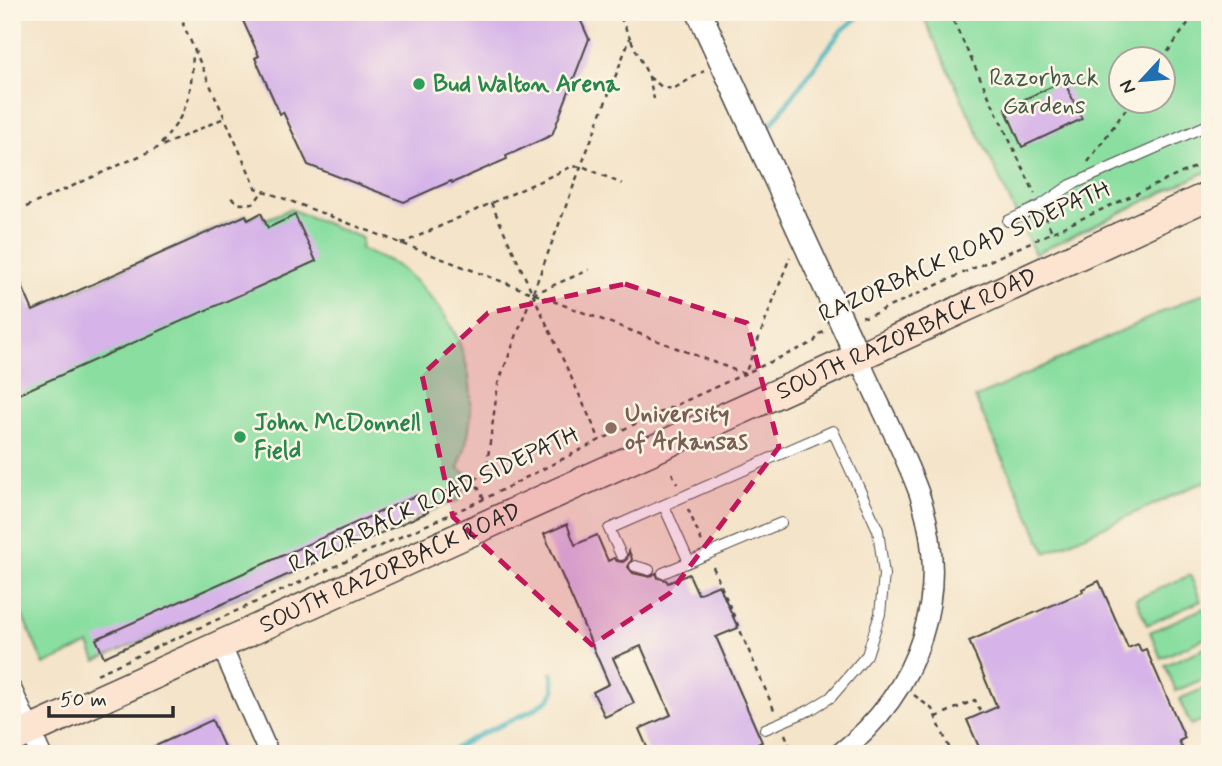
<svg xmlns="http://www.w3.org/2000/svg" width="1222" height="766" viewBox="0 0 1222 766" font-family="Mynerve,sans-serif">
  <style>
    .green { fill: #89dea0; stroke: #5a8466; stroke-width: 2; fill-rule: evenodd }
    .lines { fill: none; stroke-linecap: round; stroke-linejoin: round }
    .stream { stroke: #43b3bb; stroke-width: 5 }
    .building { fill: #d6b3e8 }
    .service-casing { stroke: #494743; stroke-width: 12 }
    .minor-casing { stroke: #494743; stroke-width: 22 }
    .tertiary-casing { stroke: #494743; stroke-width: 27 }
    .secondary-casing { stroke: #494743; stroke-width: 31 }
    .path { stroke: #494743; stroke-width: 2.5; stroke-dasharray: 5 5; stroke-linecap: butt }
    .service { stroke: #fff; stroke-width: 10 }
    .minor { stroke: #fff; stroke-width: 19 }
    .tertiary { stroke: #fff; stroke-width: 24 }
    .secondary { stroke: #fde4d0; stroke-width: 28 }
    .marked { fill: #c2185b; fill-opacity: 0.2; stroke: #c2185b; stroke-width: 5; stroke-dasharray: 14 9; stroke-linejoin: round }
    .leisure-dot { fill: #2e9e5b; stroke: #fcf5e5; stroke-width: 2.5 }
    .education-dot { fill: #8d6e63; stroke: #fcf5e5; stroke-width: 2.5 }
    .labels { text-anchor: middle; dominant-baseline: central; stroke-width: 5; stroke-linejoin: round; paint-order: stroke }
    .park-label { font-size: 24px; fill: #425848; stroke: #fcf5e5 }
    .leisure-label { font-size: 24px; font-weight: bold; fill: #27864d; stroke: #fcf5e5; text-anchor: start }
    .street-label { font-size: 24px; fill: #2b2b2b; stroke: #fcf5e5 }
    .education-label { font-size: 24px; font-weight: bold; fill: #785e54; stroke: #fcf5e5; text-anchor: start }
  </style>
  <rect width="100%" height="100%" fill="#fcf5e5"/>
  <filter id="ink" filterUnits="userSpaceOnUse"><feTurbulence type="fractalNoise" baseFrequency=".0143" numOctaves="2"/><feDisplacementMap in="SourceGraphic" scale="14" xChannelSelector="R" yChannelSelector="G"/><feConvolveMatrix kernelMatrix="1 2 1 2 8 2 1 2 1" color-interpolation-filters="sRGB"/></filter>
  <filter id="wash" filterUnits="userSpaceOnUse"><feTurbulence type="fractalNoise" baseFrequency=".00686" numOctaves="4" result="noise"/><feDisplacementMap in="SourceGraphic" scale="28" xChannelSelector="R" yChannelSelector="G"/><feGaussianBlur stdDeviation="1.57" result="paint"/><feColorMatrix in="noise" values="0 0 0 0 0 0 0 0 0 0 0 0 0 0 0 0 0 1.4 0 .05"/><feComposite in="paint" operator="in"/></filter>
  <g filter="url(#wash)">
    <rect width="100%" height="100%" fill="#f4e4c9"/>
    <path class="green" d="M921 12H1210V170L1035 254ZM1120 60H1162V102H1120Z
      M290 209 362 238 361 249C371 253 381 257 391 262 405 270 416 281 427 293 472 342 483 407 458 468L469 475 464 490 456 494 459 500 428 512 96 661 89 644 44 665 19 608 12 610V320L246 215 248 219 261 213 264 220Z
      M1210 290V479L1046 553 975 398Z
      M1190 575 1201 601 1147 625 1136 599Z
      M1204 608 1210 622V636L1161 658 1150 632Z
      M1210 646V676L1176 691 1165 665Z
      M1210 686V717L1191 725 1179 699Z"/>
    <g class="lines">
      <path class="stream" d="M770 126 842 30 864 12
        M446 754 473 738 533 710 550 698 554 690 552 674"/>
    </g>
    <g id="blocks">
      <path class="building" d="M239 12H577L589 39 552 135 506 156 507 159 452 183 451 181 404 202 308 165 283 112 280 114 255 58 259 56Z
        M1064 81 1082 119 1022 147 1005 108Z
        M261 213 268 228 295 215 316 261 12 397V263L33 311 246 215 248 220Z
        M420 494 428 512 104 657 96 639Z
        M567 524 575 545 597 535 608 561 614 558 617 561 623 562 627 559 629 551 632 559 628 567 633 573 650 577 656 573 658 578 666 580 668 583 689 574 698 594 719 585 738 628 716 637 762 742 736 754H650L639 729 671 715 641 646 613 658 634 703 605 717 593 692 609 684 544 534Z
        M1099 581 1128 648 1138 644 1141 651 1146 649 1185 738 1179 741 1182 747 1168 754H982L967 720 997 707 969 641 1083 592 1082 589Z
        M212 720 227 754H138Z"/>
    </g>
  </g>
  <g filter="url(#ink)">
    <use href="#blocks" fill-opacity="0" stroke="#494743" stroke-width="2"/>
    <g class="lines">
      <g class="service-casing">
        <path id="service" d="M1008 221 1040 206 1071 185 1210 124
          M664 506 689 562 781 523
          M621 555 609 529 833 431 878 530 884 575 880 614 867 655 831 697 810 710 765 729
          M635 566 649 570
          M663 573 689 562"/>
      </g>
      <g class="minor-casing">
        <path id="minor" d="M221 645 269 754
          M12 690 41 754
          M839 754C920 690 953 593 919 493 903 449 877 401 858 357"/>
      </g>
      <g class="tertiary-casing">
        <path id="tertiary" d="M699 12 858 357"/>
      </g>
      <g class="secondary-casing">
        <g id="secondary">
          <path id="s1" d="M12 739 827 371 1210 195"/>
        </g>
      </g>
      <path class="path" d="M187 12 183 24 256 188 745 374 790 257
        M759 12H767
        M949 12 1035 194
        M631 40 649 77 654 99
        M1162 60 1196 12
        M649 77 662 87 673 89 704 71
        M161 144C190 109 191 96 193 52
        M1088 162 1131 102
        M231 198 241 204 254 203 263 191
        M491 203 600 440
        M26 207 224 118
        M1045 216 1052 232
        M401 244 571 167 582 166 622 184
        M533 294 589 270
        M862 316 867 317 1210 160
        M672 473 677 484
        M484 499 475 481 487 464 498 384 630 38 618 12
        M688 509 702 542
        M713 567 775 712
        M97 674 484 499 600 440 814 342 819 334 824 332
        M914 695 932 709 952 754
        M936 717 975 700 981 712
        M785 734 793 754"/>
      <use href="#service" class="service"/>
      <use href="#minor" class="minor"/>
      <use href="#tertiary" class="tertiary"/>
      <use href="#secondary" class="secondary"/>
    </g>
  </g>
  <path class="marked" d="M625 284 747 323 779 447 670 593 592 645 453 517 422 375 488 313Z"/>
  <g class="leisure-dot">
    <circle cx="419" cy="84" r="7"/>
    <circle cx="240" cy="437" r="7"/>
  </g>
  <circle class="education-dot" cx="611" cy="428" r="7"/>
  <g class="labels">
    <g class="park-label">
      <text x="1044" y="78">Razorback<tspan x="1044" dy="28">Gardens</tspan></text>
    </g>
    <g class="leisure-label">
      <text x="433" y="84">Bud Walton Arena</text>
      <text x="254" y="423">John McDonnell<tspan x="254" dy="28">Field</tspan></text>
    </g>
    <g class="street-label">
      <text transform="translate(965 252) rotate(-24)">RAZORBACK ROAD SIDEPATH</text>
      <text stroke="none"><textPath href="#s1" startOffset="982">SOUTH RAZORBACK ROAD</textPath></text>
      <text transform="translate(434 500) rotate(-25)">RAZORBACK ROAD SIDEPATH</text>
      <text stroke="none"><textPath href="#s1" startOffset="415">SOUTH RAZORBACK ROAD</textPath></text>
    </g>
    <g class="education-label">
      <text x="625" y="414">University<tspan x="625" dy="28">of Arkansas</tspan></text>
    </g>
  </g>
  <rect width="1222" height="766" fill="none" stroke="#fcf5e5" stroke-width="42"/>
  <g transform="translate(1142 80) rotate(244)"><circle r="33" fill="#fcf5e5" stroke="#a8a49b" stroke-width="2"/>
  <path d="M0-5L12 26L0 18L-12 26Z" fill="#1f6fb2"/>
  <text y="-10" font-size="19" font-weight="bold" text-anchor="middle" fill="#2b2b2b">N</text>
  </g>
  <path d="M49 706v10h124v-10" fill="none" stroke="#2b2b2b" stroke-width="3.5"/>
  <text x="60" y="706" font-size="21" fill="#2b2b2b" stroke="#fcf5e5" stroke-width="5" paint-order="stroke">50 m</text>
</svg>
